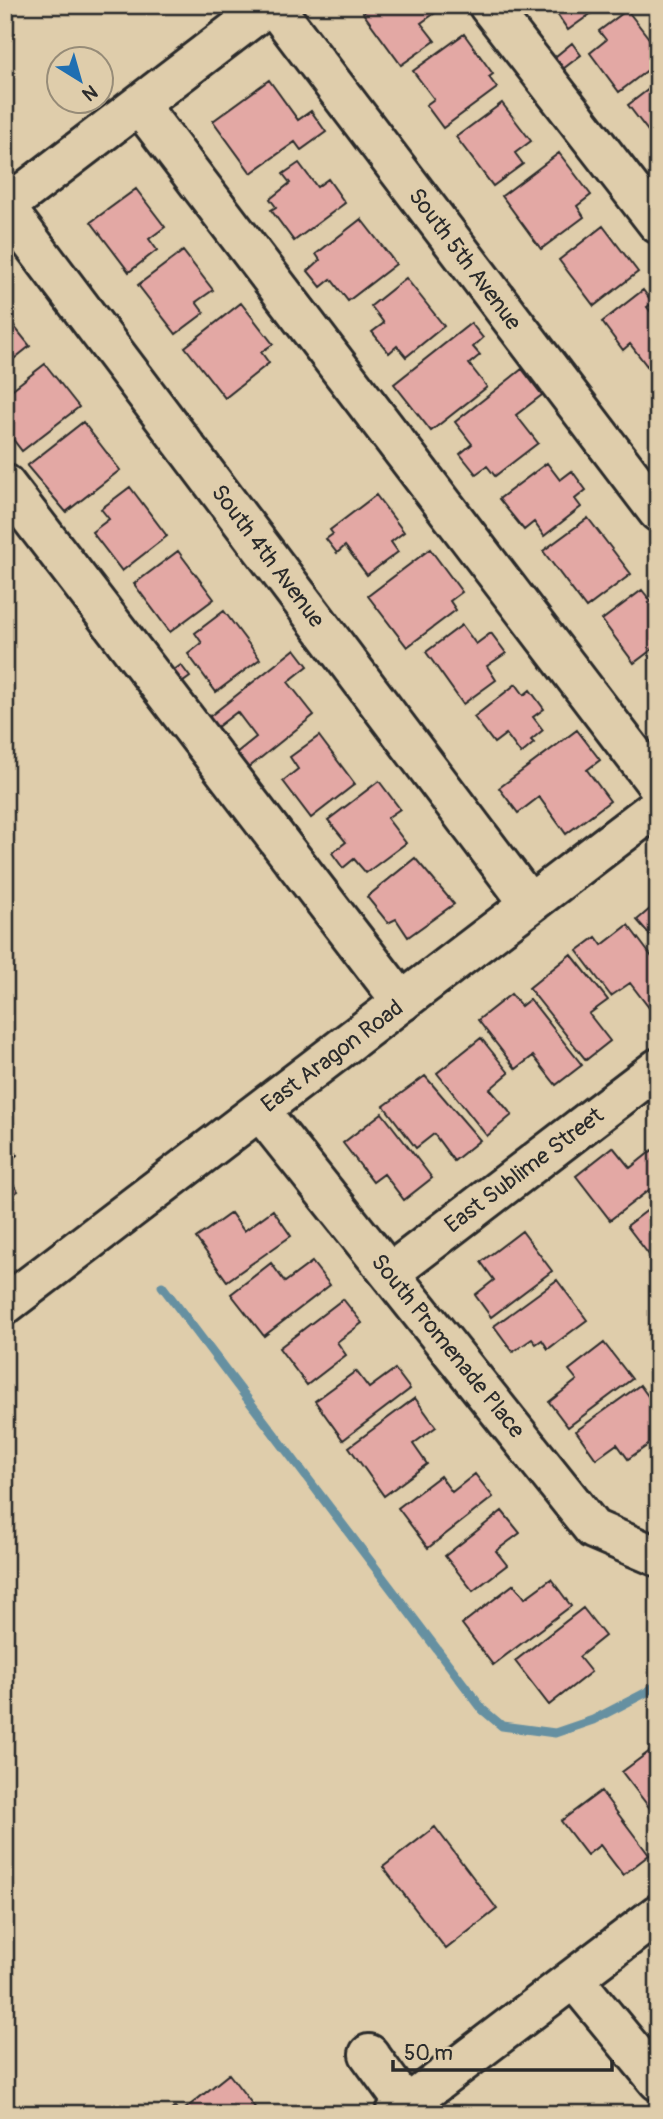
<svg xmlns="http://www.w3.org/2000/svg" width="663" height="2119" viewBox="0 0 663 2119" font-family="Pangolin,sans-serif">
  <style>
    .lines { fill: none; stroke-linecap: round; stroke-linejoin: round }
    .stream { stroke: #6690a1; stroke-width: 9 }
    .building { fill: #e3a8a4; stroke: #2b2b2b; stroke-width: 2 }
    .minor-casing { stroke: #2b2b2b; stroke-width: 44 }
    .minor { stroke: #dfcdab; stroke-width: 38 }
    .labels { text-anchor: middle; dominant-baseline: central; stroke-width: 5; stroke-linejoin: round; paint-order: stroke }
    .street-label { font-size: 23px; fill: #2b2b2b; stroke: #dfcdab }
  </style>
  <rect width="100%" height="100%" fill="#dfcdab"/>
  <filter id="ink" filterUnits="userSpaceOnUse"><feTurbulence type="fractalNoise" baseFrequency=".0143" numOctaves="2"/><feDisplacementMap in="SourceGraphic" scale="14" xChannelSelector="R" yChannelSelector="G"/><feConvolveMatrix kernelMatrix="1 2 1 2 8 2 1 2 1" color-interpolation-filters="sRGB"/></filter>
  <g filter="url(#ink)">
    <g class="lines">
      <path class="stream" d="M162 1286 483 1710 502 1726 555 1733 593 1720 647 1692 658 1684"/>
    </g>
    <path class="building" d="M374 5H429L435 13 421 23 435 41 401 65 363 13Z
      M551 5H603L568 30Z
      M627 10 658 50V62L619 92 590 53 606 40 599 31Z
      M464 34 493 74 489 77 497 88 443 128 426 105 434 99 413 71Z
      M572 43 581 55 559 72 550 61Z
      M269 80 298 120 311 111 326 132 301 150 295 142 251 173 213 121Z
      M658 82V144L628 105Z
      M502 103 531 141 515 153 523 164 493 186 456 137Z
      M559 153 591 195 577 206 584 217 541 249 502 196Z
      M299 163 317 187 328 179 345 203 294 241 271 210 276 207 270 199 290 183 283 174Z
      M136 189 165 227 149 239 157 250 129 272 91 222Z
      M361 219 396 264 348 301 331 279 321 287 308 271 320 260 316 254Z
      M603 226 638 272 594 306 559 260Z
      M183 251 213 290 196 302 204 313 176 334 138 285Z
      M406 278 444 326 406 357 397 346 389 353 372 332 384 323 371 306Z
      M643 290 653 303 647 307 658 321V357L647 366 630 344 623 350 602 322Z
      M241 303 273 344 261 352 269 363 225 398 185 347Z
      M5 315 30 346 5 366Z
      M471 323 483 338 473 347 480 355 469 364 487 387 431 431 394 384Z
      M45 364 79 407 22 451 5 429V395Z
      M522 369 542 395 516 415 538 443 495 476 487 466 476 474 460 454 472 444 455 422Z
      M83 422 120 470 66 512 27 466Z
      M547 463 560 480 572 471 586 490 575 499 581 507 544 536 534 522 524 530 499 499Z
      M130 487 167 536 122 571 92 532 109 519 101 509Z
      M376 495 404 532 391 542 398 552 367 575 345 546 337 553 326 539 333 534 330 530Z
      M588 518 631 574 586 608 543 551Z
      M430 549 462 592 450 601 456 610 407 647 368 596Z
      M178 551 214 599 170 632 134 584Z
      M642 590 658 610V645L634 663 602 620Z
      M224 611 260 659 216 692 188 654 202 643 195 633Z
      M462 625 476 644 491 633 506 653 487 666 496 680 463 704 426 652Z
      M295 649 308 666 288 682 314 715 237 777 225 762 256 737 237 712 212 731 204 721Z
      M181 665 190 677 179 685 170 673Z
      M516 684 524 695 530 690 544 709 533 717 543 730 531 740 534 743 521 754 506 734 494 743 474 717Z
      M577 730 600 760 587 770 610 801 566 834 539 797 518 813 499 788Z
      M319 736 355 784 311 818 283 781 298 769 290 757Z
      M379 781 400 809 387 818 406 843 366 873 354 859 343 868 332 853 346 842 328 820Z
      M415 858 454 904 408 937 396 919 388 923 367 897Z
      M658 902V944L637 920Z
      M628 925 658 965V1003L650 1009 630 983 611 996 577 951 596 937 602 945Z
      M571 954 608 1000 589 1014 610 1041 586 1060 529 988Z
      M511 994 521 1006 530 999 582 1065 556 1085 533 1056 516 1069 478 1020Z
      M481 1038 509 1073 490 1089 512 1115 487 1136 437 1073Z
      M425 1076 480 1140 454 1161 434 1134 416 1148 384 1106Z
      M382 1113 432 1178 404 1200 384 1174 373 1182 343 1143Z
      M5 1140 17 1155 5 1164Z
      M613 1147 630 1168 655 1148 658 1152V1183L610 1220 576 1176Z
      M5 1174 18 1191 5 1200Z
      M658 1202V1262L656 1264 627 1226Z
      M273 1210 291 1236 227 1281 196 1238 231 1213 244 1231Z
      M522 1231 552 1271 491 1317 475 1295 494 1280 481 1262Z
      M312 1262 330 1285 264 1336 231 1294 271 1263 285 1282Z
      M557 1280 587 1320 548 1349 542 1340 536 1344 532 1339 513 1352 494 1326Z
      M343 1299 362 1323 337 1342 346 1355 307 1385 279 1348Z
      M604 1343 632 1379 568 1427 549 1402 577 1380 569 1370Z
      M395 1369 410 1389 343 1440 315 1401 356 1371 369 1388Z
      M640 1385 658 1410V1438L628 1459 617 1444 596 1459 576 1431Z
      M415 1398 436 1427 413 1444 427 1464 384 1496 349 1447Z
      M475 1474 493 1497 428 1548 398 1508 440 1476 452 1492Z
      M502 1511 520 1533 496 1551 507 1565 473 1591 445 1556Z
      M551 1579 571 1606 493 1665 462 1624 514 1584 525 1598Z
      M583 1608 605 1636 579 1657 591 1672 549 1705 515 1661Z
      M658 1745V1813L655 1815 622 1772Z
      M601 1791 649 1855 623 1875 600 1845 587 1855 561 1821Z
      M435 1827 497 1909 446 1949 383 1867Z
      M229 2074 260 2114H167L175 2107 180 2113Z"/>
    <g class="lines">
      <g class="minor-casing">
        <path id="minor" d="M273 5 658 512
          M488 5 658 224
          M139 105 658 786
          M5 207 530 904
          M5 207 269 5
          M5 484 402 1002
          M260 1111 593 1529 656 1556
          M390 1273 658 1068
          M5 1305 658 806
          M574 1979 658 2081
          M369 2054 406 2105
          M395 2114 658 1914"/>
      </g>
      <use href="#minor" class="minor"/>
    </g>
  </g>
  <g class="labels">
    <g class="street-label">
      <text transform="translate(465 259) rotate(53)">South 5th Avenue</text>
      <text transform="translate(268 556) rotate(53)">South 4th Avenue</text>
      <text transform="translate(332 1056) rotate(-37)">East Aragon Road</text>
      <text transform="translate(524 1170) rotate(-37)">East Sublime Street</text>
      <text transform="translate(448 1346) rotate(51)">South Promenade Place</text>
    </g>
  </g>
  <rect width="663" height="2119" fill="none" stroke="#dfcdab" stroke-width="28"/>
  <rect x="14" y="14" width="635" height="2091" fill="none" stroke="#2b2b2b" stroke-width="2.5" filter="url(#ink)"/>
  <g transform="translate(80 80) rotate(143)"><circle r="33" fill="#dfcdab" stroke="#978c78" stroke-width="2"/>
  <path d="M0-5L12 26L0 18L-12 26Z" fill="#1f6fb2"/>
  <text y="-10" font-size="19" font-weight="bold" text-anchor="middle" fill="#2b2b2b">N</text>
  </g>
  <path d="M393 2060v10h219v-10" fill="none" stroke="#2b2b2b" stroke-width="3.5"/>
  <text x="404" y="2060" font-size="21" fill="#2b2b2b" stroke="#dfcdab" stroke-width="5" paint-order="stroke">50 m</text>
</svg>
